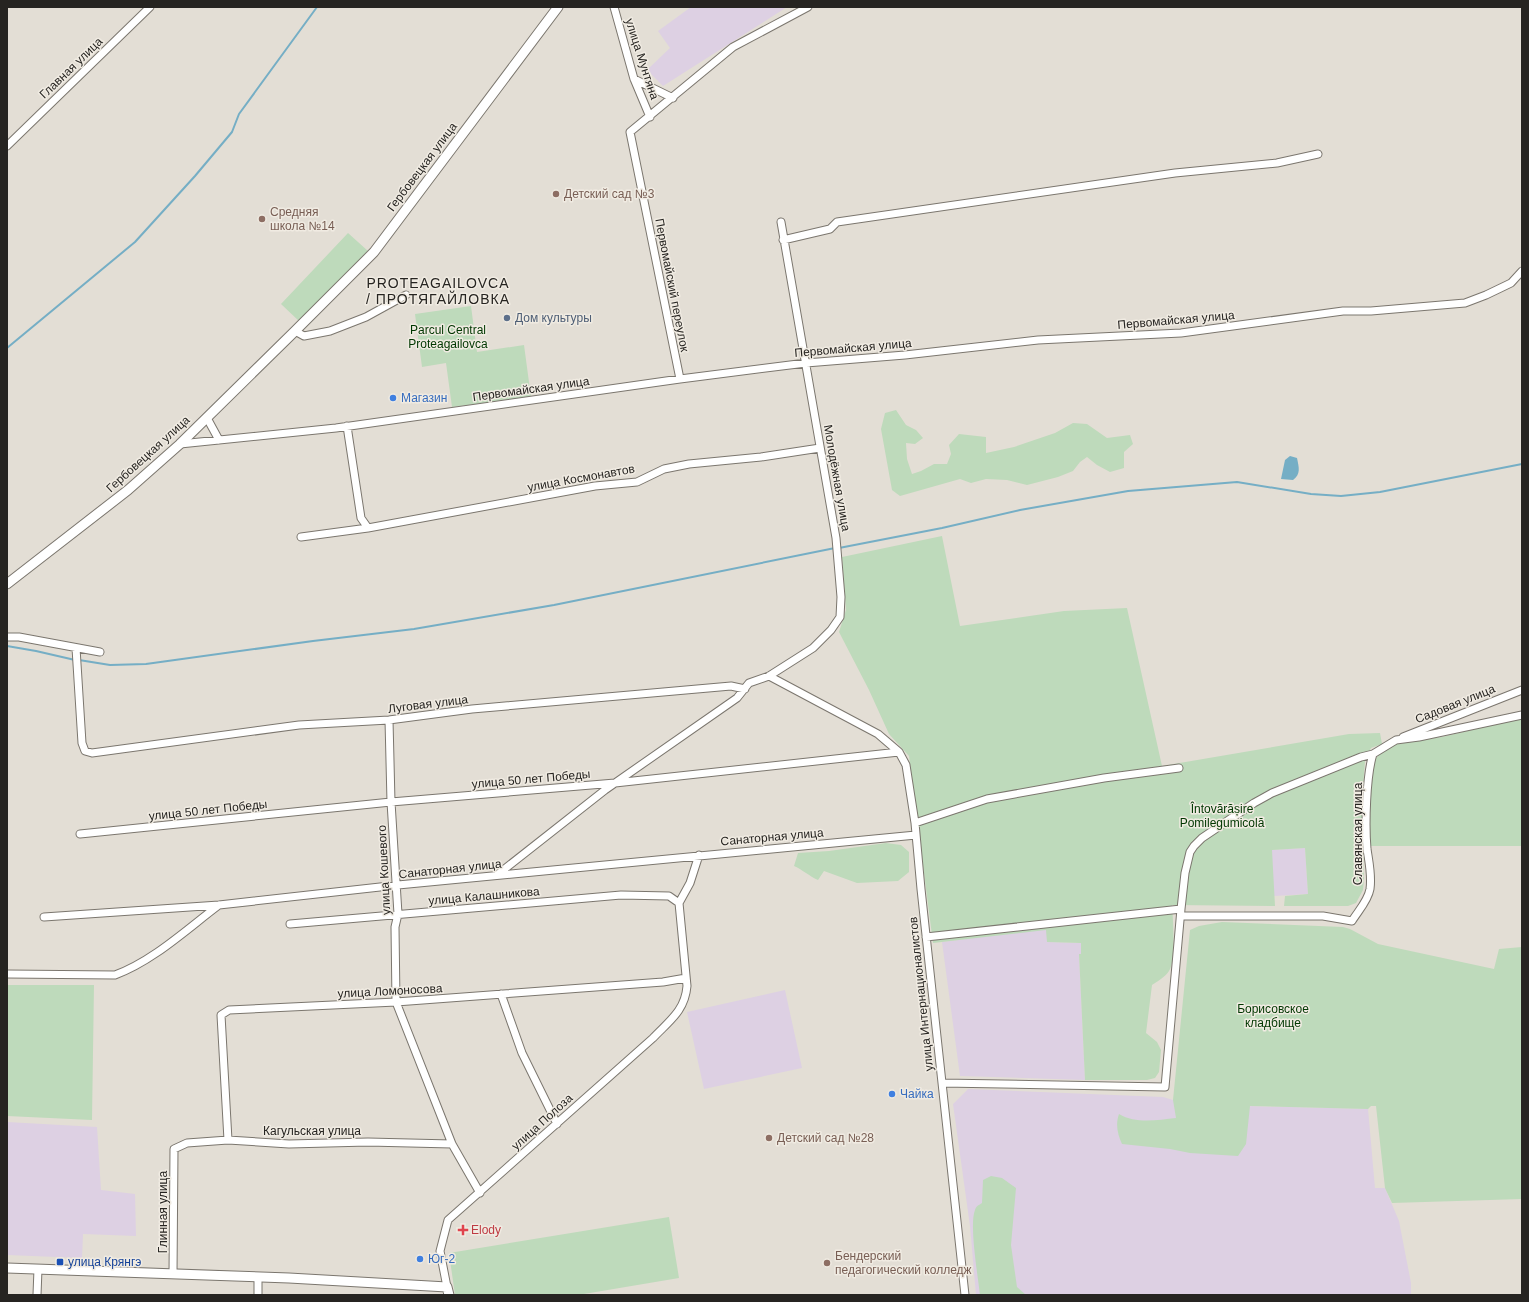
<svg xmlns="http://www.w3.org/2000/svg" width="1529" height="1302" viewBox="0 0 1529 1302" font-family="Arial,sans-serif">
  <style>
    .industrial { fill: #ddd0e3 }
    .green { fill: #bedabb }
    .water { fill: #75aec5 }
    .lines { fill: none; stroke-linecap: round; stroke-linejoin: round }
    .stream { stroke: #75aec5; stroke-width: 2 }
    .minor-casing { stroke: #7b766e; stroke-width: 9 }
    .tertiary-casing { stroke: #7b766e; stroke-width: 11 }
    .minor { stroke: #fff; stroke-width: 7 }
    .tertiary { stroke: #fff; stroke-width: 9 }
    .education-dot { fill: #8d6e63; stroke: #f0ebe2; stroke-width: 1.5 }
    .service-dot { fill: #5c6f8a; stroke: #f0ebe2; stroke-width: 1.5 }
    .shop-dot { fill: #3f7fe0; stroke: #f0ebe2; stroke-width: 1.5 }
    .health-dot { fill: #e0444e; stroke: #f0ebe2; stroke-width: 1.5 }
    .transit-dot { fill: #1a4fb4; stroke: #f0ebe2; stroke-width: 1.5 }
    .labels { text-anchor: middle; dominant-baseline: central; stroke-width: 3; stroke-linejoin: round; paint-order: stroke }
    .street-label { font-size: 12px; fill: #262421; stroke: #f0ebe2 }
    .education-label { font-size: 12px; fill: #785e54; stroke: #f0ebe2; text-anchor: start }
    .service-label { font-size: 12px; fill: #4e5e75; stroke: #f0ebe2; text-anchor: start }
    .park-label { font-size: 12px; fill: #003701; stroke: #f0ebe2 }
    .shop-label { font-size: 12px; fill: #366cbe; stroke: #f0ebe2; text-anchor: start }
    .health-label { font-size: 12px; fill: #be3a42; stroke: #f0ebe2; text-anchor: start }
    .transit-label { font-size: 12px; fill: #164399; stroke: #f0ebe2; text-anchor: start }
    .quarter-label { font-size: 14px; letter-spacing: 1px; fill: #262421; stroke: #f0ebe2 }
  </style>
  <rect width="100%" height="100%" fill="#e3ded5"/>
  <path class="industrial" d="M691 7H787L663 86 647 70 670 48 658 31Z
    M1305 848 1308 894 1274 896 1271 850Z
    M1047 929V942L1081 943V954H1079L1085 1080 960 1076 942 942Z
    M785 990 802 1068 704 1089 687 1012Z
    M968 1089 1163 1097 1173 1100 1206 1105 1368 1109 1375 1188H1385L1399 1221 1411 1283V1295H976L970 1226 953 1104Z
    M7 1122 97 1127 101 1190 135 1194 136 1236 83 1234 82 1258 7 1255Z"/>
  <path class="green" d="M348 233 368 251 300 322 281 304Z
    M471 306 477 352 524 345 531 397 452 407 446 363 422 367 415 314Z
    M896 410 906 425 916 430 923 438 915 444 906 443 907 459 912 474 921 471 934 464H947L951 454 949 445 959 434 986 437V453L1014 447 1055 433 1073 423 1087 424 1107 438 1130 435 1133 444 1124 452V468L1110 472 1097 465 1087 457 1080 462 1073 471 1058 477 1027 485 1007 480 986 479 971 483 960 479 900 496 892 490 881 429 885 413Z
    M942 536 960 626 1064 611 1127 608 1162 766 1349 734 1380 733 1382 744 1371 748 1365 761 1362 801 1364 879 1363 890 1356 903 1348 906H1284L1285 896 1308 894 1305 848 1272 850 1275 906 1172 905C1173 919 1176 961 1169 971 1165 977 1158 981 1152 985L1146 1033 1157 1042 1161 1050 1159 1072 1155 1078 1147 1080H1085L1079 954H1081V943L1047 942 1046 930 933 943 909 756 889 734 869 690 839 632 846 610 842 557Z
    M1522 718V846H1369L1372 763 1383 750 1397 744 1442 737Z
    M886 843 901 845 909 852V872L898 881 857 883 824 871 818 880C809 876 803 870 794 866L798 853 829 851Z
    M1222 922 1343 927 1350 929 1378 944 1494 969 1499 949 1522 947V1199L1392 1203 1385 1188 1376 1106H1371L1368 1109 1250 1106 1246 1144 1238 1156 1190 1153 1170 1149 1122 1144C1118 1135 1115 1125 1119 1114 1136 1124 1157 1120 1176 1118L1173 1100 1190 930 1199 926Z
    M7 985H94L92 1120 7 1116Z
    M991 1176 1002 1178 1016 1188 1011 1245 1017 1287 1026 1295H980C978 1277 969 1224 975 1210 976 1206 979 1205 982 1203L983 1180Z
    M669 1217 679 1278 578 1295H455L449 1253Z"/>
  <path class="water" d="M1290 456 1297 458C1299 468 1301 474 1293 480L1281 479 1285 460Z"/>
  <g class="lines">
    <path class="stream" d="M7 348 135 242 195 176 232 132 239 114 317 7
      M839 548 942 528 1020 510 1128 491 1237 482 1311 494 1341 496 1380 492 1522 464
      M7 646 36 651 75 660
      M79 660 110 665 146 664 313 641 414 629 554 605 835 548"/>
    <g class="minor-casing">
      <path id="minor" d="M614 7 634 79 650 117
        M634 79 673 98
        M7 146 150 7
        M783 240 830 229 837 222 1175 173 1277 163 1318 154
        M295 331 304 336 330 331 366 317 406 295
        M680 379 630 132 733 47 808 7
        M207 418 219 440
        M347 426 361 518 368 528 595 486 637 482 664 469 689 464 761 457 820 448
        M180 444 336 428 680 379 806 363 905 355 1038 340 1181 333 1343 311H1371L1465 303 1486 295 1511 283 1522 271
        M301 537 368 528
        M7 637H19L100 652
        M76 648 82 743 85 751 92 753 299 725 389 720 472 709 731 686 745 689
        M769 676 878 734 899 752
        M389 720 391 802 398 914 395 927 396 1002 452 1144 480 1193
        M1403 737 1522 690
        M915 823 987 799 1104 778 1179 768
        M80 834 391 802 615 783 899 752 906 765 915 823 921 889 965 1295
        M497 875 605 790 737 698 749 683 769 676 813 648 831 630 840 617 841 597 836 538 781 222
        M1181 916H1323L1352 921C1358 911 1368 901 1370 889 1372 875 1369 863 1367 849 1365 826 1366 776 1373 754L1396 740 1419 737 1522 715
        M44 917 219 905 398 885 916 835
        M290 924 621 895 669 896 679 903
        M926 937 1181 909
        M7 974 115 975C153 961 187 929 219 905
        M501 994 522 1053 557 1124
        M942 1083 1165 1087 1181 909 1185 873 1190 852 1194 846 1202 838 1254 803 1272 793 1361 757 1373 754
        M228 1140 221 1015 229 1010 396 1002 663 982 686 978
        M173 1274 174 1149 187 1143 228 1140 289 1144 368 1142 452 1144
        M447 1287 440 1251 448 1220 653 1038C669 1021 685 1011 687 986L679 903 690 883 699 855
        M37 1295 38 1269
        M258 1295V1277"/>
    </g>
    <g class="tertiary-casing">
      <path id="tertiary" d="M7 584 128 490 180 444 295 331 374 252 558 7
        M7 1268 289 1278 447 1287 449 1295"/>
    </g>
    <use href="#minor" class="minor"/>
    <use href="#tertiary" class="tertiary"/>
  </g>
  <g class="education-dot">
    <circle cx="556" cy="194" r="4"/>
    <circle cx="262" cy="219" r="4"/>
    <circle cx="769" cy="1138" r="4"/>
    <circle cx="827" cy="1263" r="4"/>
  </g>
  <circle class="service-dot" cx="507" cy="318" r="4"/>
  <g class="shop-dot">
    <circle cx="393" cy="398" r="4"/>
    <circle cx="892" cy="1094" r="4"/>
    <circle cx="420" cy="1259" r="4"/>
  </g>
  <path class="health-dot" d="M461 1224h4v4h4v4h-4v4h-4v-4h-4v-4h4z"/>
  <rect class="transit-dot" x="56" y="1258" width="8" height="8" rx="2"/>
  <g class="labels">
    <g class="street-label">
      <text transform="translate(642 59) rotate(72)">улица Мунтяна</text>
      <text transform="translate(71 68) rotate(-44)">Главная улица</text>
      <text transform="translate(422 167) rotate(-53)">Гербовецкая улица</text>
      <text transform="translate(672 285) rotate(79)">Первомайский переулок</text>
      <text transform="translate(1176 320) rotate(-5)">Первомайская улица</text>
      <text transform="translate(853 348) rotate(-5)">Первомайская улица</text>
      <text transform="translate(531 389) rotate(-8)">Первомайская улица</text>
      <text transform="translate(148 454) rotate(-42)">Гербовецкая улица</text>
      <text transform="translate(581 478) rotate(-10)">улица Космонавтов</text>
      <text transform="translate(837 478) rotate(80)">Молодёжная улица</text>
      <text transform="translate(428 704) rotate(-7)">Луговая улица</text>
      <text transform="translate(1455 704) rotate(-22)">Садовая улица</text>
      <text transform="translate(531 779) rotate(-5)">улица 50 лет Победы</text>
      <text transform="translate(208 810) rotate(-6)">улица 50 лет Победы</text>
      <text transform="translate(1358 834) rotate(-90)">Славянская улица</text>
      <text transform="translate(772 837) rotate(-5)">Санаторная улица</text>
      <text transform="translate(450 869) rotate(-6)">Санаторная улица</text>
      <text transform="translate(384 870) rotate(-93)">улица Кошевого</text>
      <text transform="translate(484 896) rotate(-5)">улица Калашникова</text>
      <text transform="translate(390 991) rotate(-3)">улица Ломоносова</text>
      <text transform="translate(921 994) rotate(-96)">улица Интернационалистов</text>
      <text transform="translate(542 1122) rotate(-42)">улица Полоза</text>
      <text x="312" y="1131">Кагульская улица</text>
      <text transform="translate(163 1212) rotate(-90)">Глинная улица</text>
    </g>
    <g class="education-label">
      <text x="564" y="194">Детский сад №3</text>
      <text x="270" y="212">Средняя<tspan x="270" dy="14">школа №14</tspan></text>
      <text x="777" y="1138">Детский сад №28</text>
      <text x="835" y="1256">Бендерский<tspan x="835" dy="14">педагогический колледж</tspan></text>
    </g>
    <g class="service-label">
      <text x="515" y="318">Дом культуры</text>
    </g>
    <g class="park-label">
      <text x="448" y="330">Parcul Central<tspan x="448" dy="14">Proteagailovca</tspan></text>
      <text x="1222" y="809">Întovărășire<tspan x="1222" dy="14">Pomilegumicolă</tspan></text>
      <text x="1273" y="1009">Борисовское<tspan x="1273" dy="14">кладбище</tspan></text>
    </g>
    <g class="shop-label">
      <text x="401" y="398">Магазин</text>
      <text x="900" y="1094">Чайка</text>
      <text x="428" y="1259">Юг-2</text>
    </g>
    <g class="health-label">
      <text x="471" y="1230">Elody</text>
    </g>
    <g class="transit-label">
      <text x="68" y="1262">улица Крянгэ</text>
    </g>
    <g class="quarter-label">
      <text x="438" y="283">PROTEAGAILOVCA<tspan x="438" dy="16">/ ПРОТЯГАЙЛОВКА</tspan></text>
    </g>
  </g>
  <rect width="1529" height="1302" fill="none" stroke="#262421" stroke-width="16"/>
</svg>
